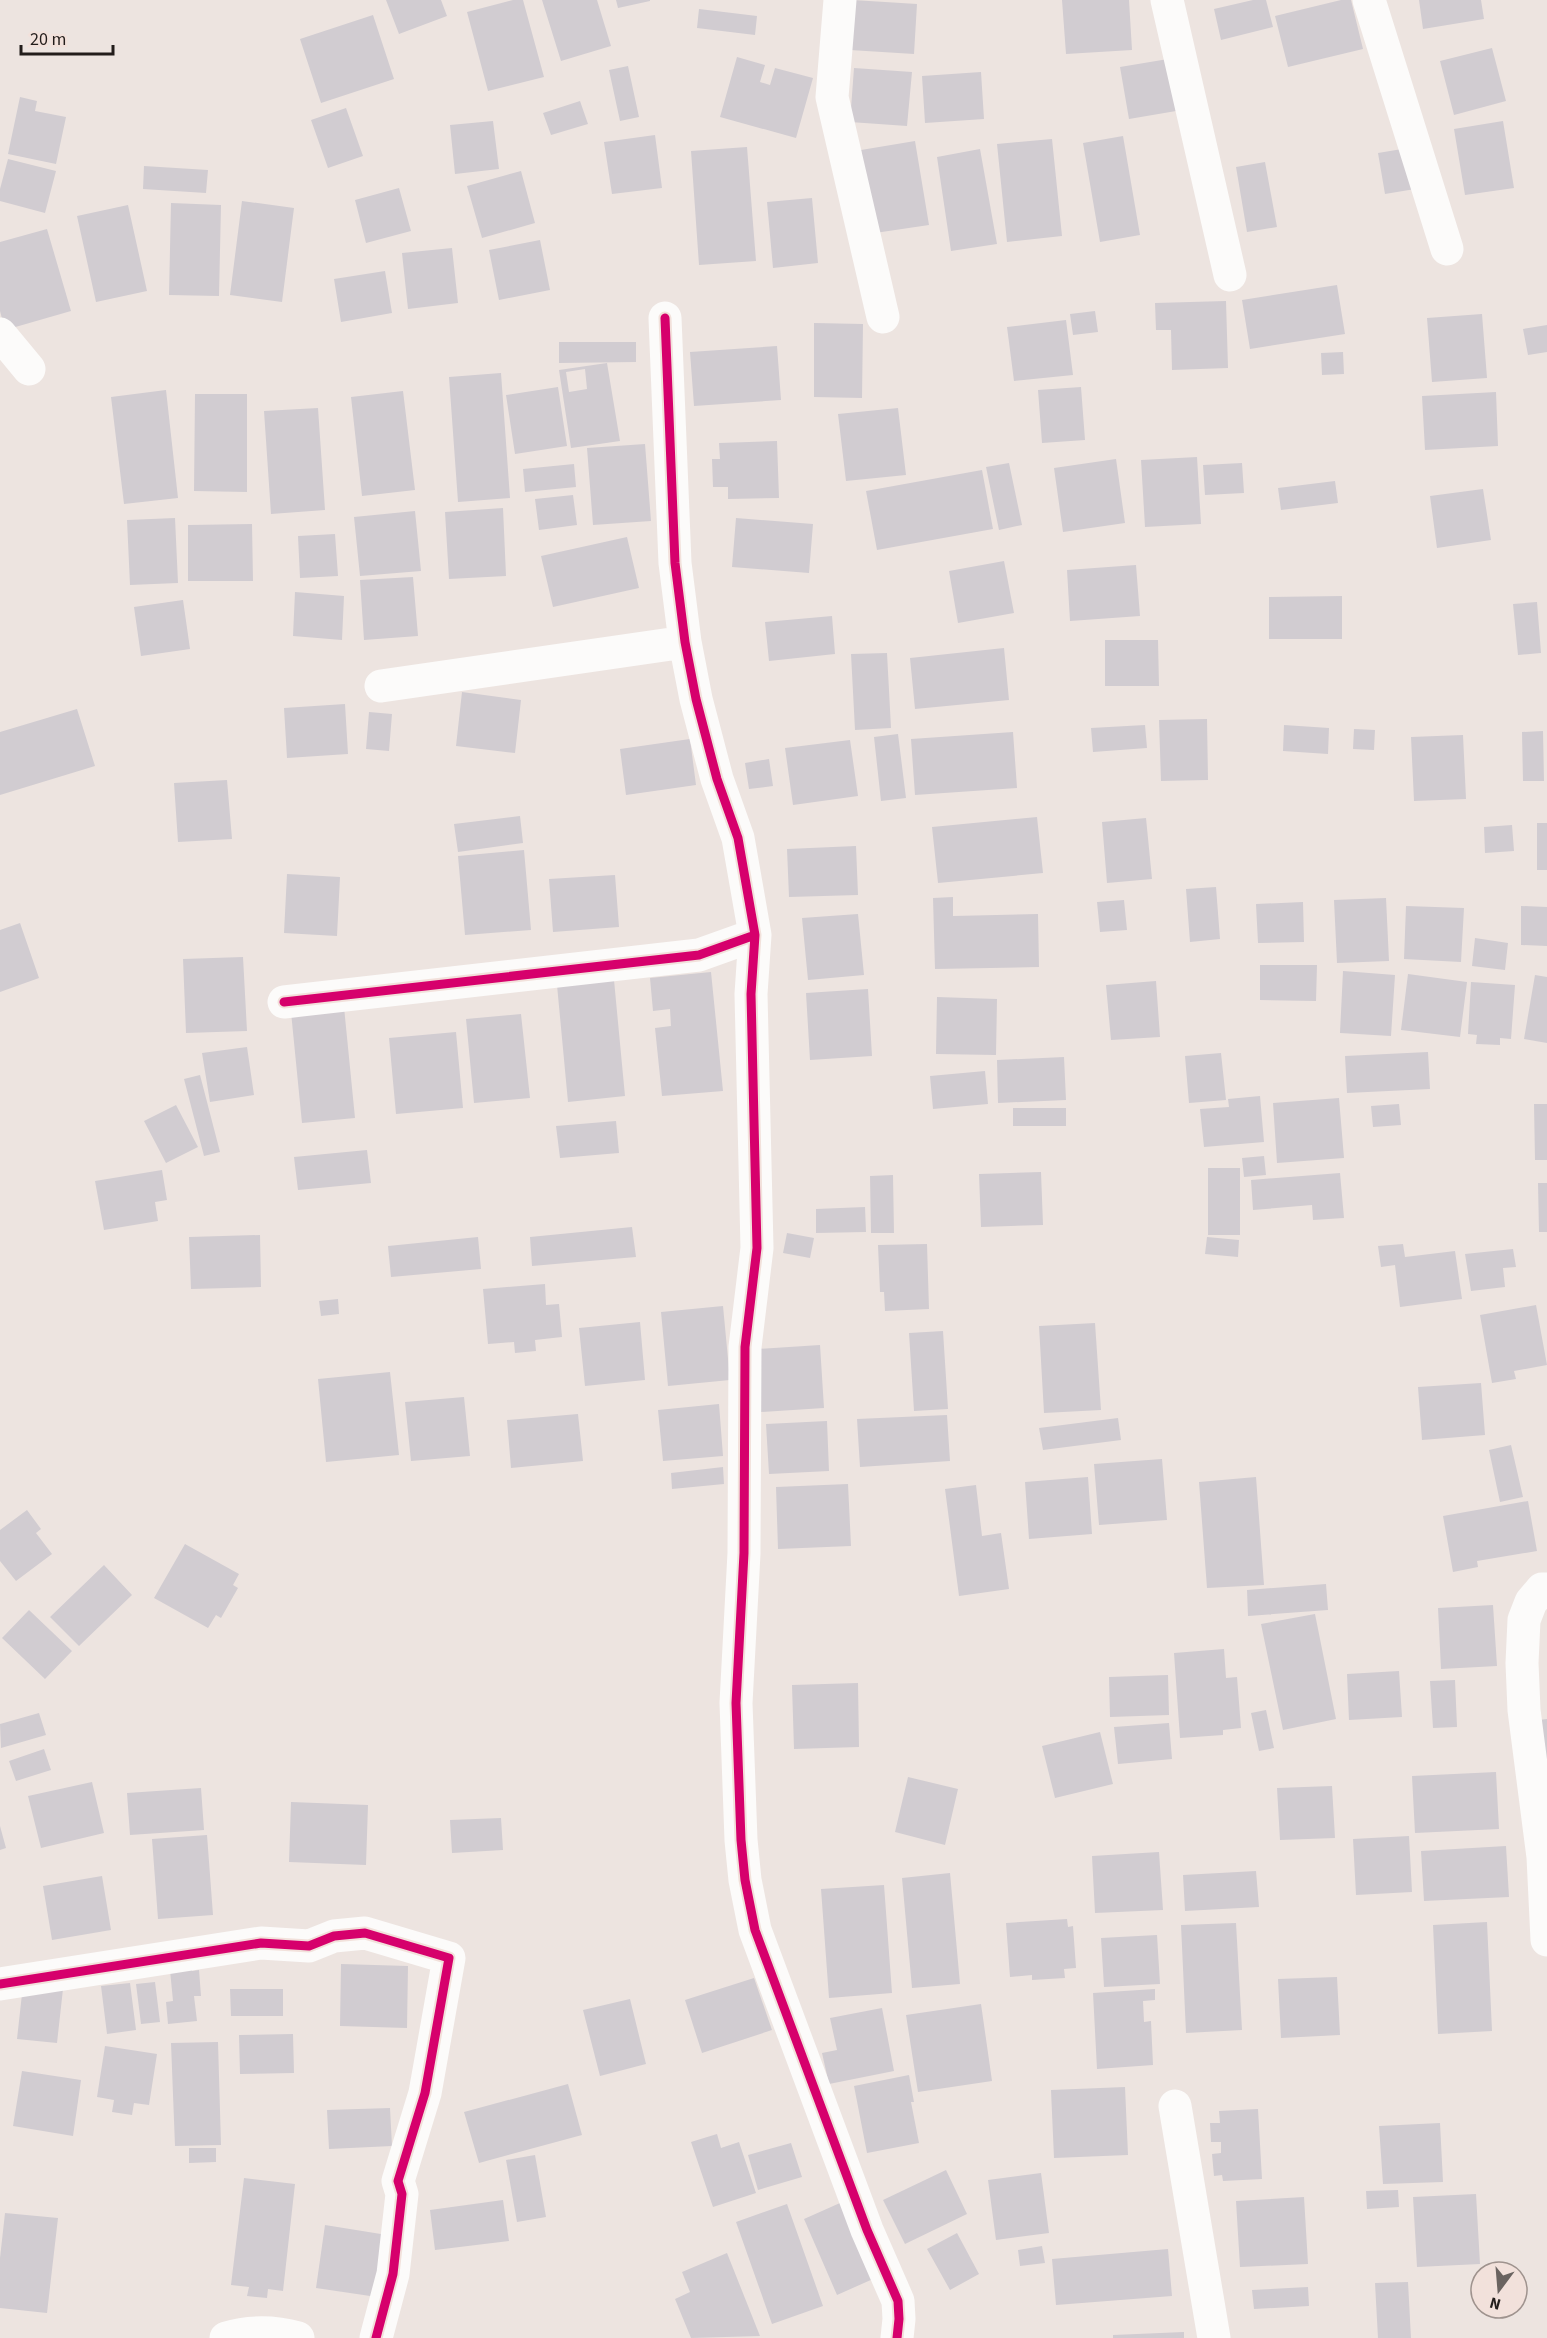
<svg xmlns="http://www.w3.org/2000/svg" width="1547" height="2338" viewBox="0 0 1547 2338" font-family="'Source Sans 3',sans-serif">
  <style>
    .building { fill: #d1ccd1; fill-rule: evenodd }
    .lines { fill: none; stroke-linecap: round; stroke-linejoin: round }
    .minor { stroke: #fcfbfa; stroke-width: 33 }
    .cycleway-casing { stroke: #f2e1db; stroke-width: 13 }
    .cycleway { stroke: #d6006c; stroke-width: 9 }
  </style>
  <rect width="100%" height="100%" fill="#ede4e0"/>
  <path class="building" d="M386 0H441L447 16 399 34Z
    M513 0H523L544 77 488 91 467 12Z
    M542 0H597L611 46 561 61Z
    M616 0H650V1L618 8Z
    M853 0 917 4 914 54 850 50Z
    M1062 0H1129L1132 50 1066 54Z
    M1253 0H1266L1273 27 1221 40 1214 9Z
    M1341 0H1351L1363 49 1288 67 1275 16Z
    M1419 0H1481L1484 19 1423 29Z
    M699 9 757 16 755 35 697 28Z
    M373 15 394 79 321 103 300 39Z
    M1492 48 1506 101 1454 115 1440 61Z
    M737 57 765 65 760 82 770 85 775 68 813 78 796 138 720 117Z
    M1168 59 1176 111 1129 119 1120 67Z
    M628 66 639 117 620 121 609 70Z
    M854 68 912 72 907 126 850 122Z
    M981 72 984 119 925 123 922 76Z
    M20 97 37 101 35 111 66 117 56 164 8 154Z
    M580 101 588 124 551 135 543 113Z
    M346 108 363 156 328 168 311 120Z
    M493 121 499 169 455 174 450 125Z
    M1503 121 1514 188 1465 195 1454 129Z
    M655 135 662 188 612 194 604 142Z
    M1123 136 1140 235 1100 242 1083 143Z
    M1052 139 1062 236 1007 242 997 144Z
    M915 141 929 225 875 233 861 150Z
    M747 147 756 261 699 265 691 151Z
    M1408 148 1415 189 1385 194 1378 153Z
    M980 149 997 244 951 251 937 157Z
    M8 159 56 171 45 213 0 201V189Z
    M1265 162 1277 227 1247 232 1236 167Z
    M144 166 208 170 206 193 143 189Z
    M521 171 535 223 482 238 467 186Z
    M399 188 411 231 366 243 355 200Z
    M812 198 818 263 773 268 767 202Z
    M242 201 294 208 282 302 230 295Z
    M171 203 221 205 219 296 169 295Z
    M128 205 147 291 96 302 77 216Z
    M47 229 71 311 5 330 0 311V242Z
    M540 240 550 290 499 300 489 250Z
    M452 248 458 303 408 309 402 253Z
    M385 271 392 313 341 322 334 279Z
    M1337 285 1345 334 1250 349 1242 300Z
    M1226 301 1228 368 1172 370 1171 330H1156L1155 303Z
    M1095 311 1098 332 1073 335 1070 314Z
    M1482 314 1487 378 1432 382 1427 318Z
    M1066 320 1073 375 1014 381 1007 327Z
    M814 323 863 324 862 398 814 397Z
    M1547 325V352L1528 355 1523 329Z
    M559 342H636V362L559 363Z
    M777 346 781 400 694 406 690 352Z
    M1343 352 1344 374 1322 375 1321 353Z
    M607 363 620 441 571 448 559 370ZM585 369 587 389 569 392 566 372Z
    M501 373 510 498 458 502 449 377Z
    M558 387 567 446 515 454 506 395Z
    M1081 387 1085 440 1042 443 1038 390Z
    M166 390 178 498 124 504 111 397Z
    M403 391 415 490 362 496 351 397Z
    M1496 392 1498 446 1425 450 1422 396Z
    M195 394H247V492L194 491Z
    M318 408 325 510 271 514 264 411Z
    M898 408 906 475 846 481 838 414Z
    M777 441 779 498 728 499V487H713L712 459H720L719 443Z
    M645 444 651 521 593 525 587 448Z
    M1197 457 1201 524 1145 527 1141 460Z
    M1116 459 1125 523 1063 532 1054 468Z
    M1009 463 1022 525 999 530 986 467Z
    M1242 463 1244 493 1205 495 1203 465Z
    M574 464 576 487 525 492 523 469Z
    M982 470 993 529 877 550 866 491Z
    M1335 481 1338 503 1281 510 1278 488Z
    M1483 489 1491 540 1437 548 1430 496Z
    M573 495 577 525 539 530 535 499Z
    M503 508 506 576 449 579 445 512Z
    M415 511 421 571 360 576 354 517Z
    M175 518 178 583 130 585 127 520Z
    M736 518 813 524 809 573 732 567Z
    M252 524 253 581H188V525Z
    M335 534 338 576 300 578 298 536Z
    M627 537 639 588 553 607 541 556Z
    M1004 561 1014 613 958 623 949 571Z
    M1136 565 1140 616 1070 621 1067 570Z
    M413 577 418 636 364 640 360 580Z
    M295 592 344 596 342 640 293 636Z
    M1342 596V639H1269V597Z
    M183 600 190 649 141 656 134 607Z
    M1537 602 1541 653 1518 655 1513 604Z
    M832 616 835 654 769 661 765 622Z
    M1105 640H1158L1159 686H1105Z
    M1004 648 1009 700 915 709 910 658Z
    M887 653 891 728 855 730 851 654Z
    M462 692 521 700 515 753 456 746Z
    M345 704 348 754 287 758 284 708Z
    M77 709 95 766 0 795V732Z
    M369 712 392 714 389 751 366 749Z
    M1207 719 1208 780 1161 781 1159 720Z
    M1145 725 1147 748 1093 752 1091 728Z
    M1284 725 1329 728 1328 754 1283 751Z
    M1354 729 1375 730 1374 750 1353 749Z
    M1543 731 1544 781H1523L1522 732Z
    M1013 732 1017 788 915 795 911 739Z
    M898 734 906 798 881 801 874 737Z
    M1463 735 1466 799 1414 801 1411 737Z
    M690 739 696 785 626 795 620 749Z
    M850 740 858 796 793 805 785 748Z
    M769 759 773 786 749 789 745 763Z
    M227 780 232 839 178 842 174 783Z
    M520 816 523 843 458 852 454 824Z
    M1037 817 1043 873 938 883 932 827Z
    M1146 818 1152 879 1107 883 1102 822Z
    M1537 823H1547V870H1537Z
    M1512 825 1514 851 1485 853 1484 827Z
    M856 846 858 895 789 897 787 849Z
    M524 850 531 930 465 935 458 856Z
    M287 874 340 877 337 936 284 933Z
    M615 875 619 927 553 932 549 879Z
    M1216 887 1220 939 1190 942 1186 889Z
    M953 897V916L1038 914 1039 967 935 969 933 898Z
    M1386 898 1389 961 1337 963 1334 900Z
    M1124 900 1127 930 1100 932 1097 902Z
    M1303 902 1304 942 1258 943 1256 904Z
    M1406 906 1464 908 1461 962 1404 959Z
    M1521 906 1547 907V946L1521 945Z
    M858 914 864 975 808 980 802 918Z
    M20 923 39 978 0 992V930Z
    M1475 938 1508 943 1505 970 1472 966Z
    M243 957 247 1031 186 1033 183 959Z
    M1260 965H1317L1316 1001 1260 1000Z
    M1343 971 1395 975 1391 1036 1340 1033Z
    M711 972 723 1091 662 1096 655 1028 671 1026 670 1009 653 1011 650 978Z
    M1408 974 1467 982 1460 1037 1401 1030Z
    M1535 975 1547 977V1043L1524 1039Z
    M614 980 625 1096 568 1102 557 985Z
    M1156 981 1160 1037 1111 1040 1106 985Z
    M1471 982 1515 985 1511 1039 1500 1038V1045L1476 1044 1477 1035 1468 1034Z
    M868 989 872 1056 810 1060 806 993Z
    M937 997 997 999 996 1055 936 1054Z
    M344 1007 355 1118 302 1123 291 1012Z
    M521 1014 530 1098 474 1103 466 1019Z
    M456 1032 463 1108 396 1114 389 1038Z
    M247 1047 254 1095 210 1102 202 1053Z
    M1428 1052 1430 1089 1347 1093 1345 1056Z
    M1221 1053 1226 1100 1189 1103 1185 1056Z
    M1064 1057 1066 1100 998 1103 997 1060Z
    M985 1071 988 1104 933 1109 930 1076Z
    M200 1075 220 1152 204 1156 184 1079Z
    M1260 1096 1264 1142 1204 1147 1200 1109 1229 1107 1228 1099Z
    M1339 1098 1344 1158 1277 1163 1273 1103Z
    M1399 1104 1401 1125 1373 1127 1371 1106Z
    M1534 1104H1547V1160H1535Z
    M176 1105 198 1147 166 1163 144 1121Z
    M1013 1108H1066V1126H1013Z
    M616 1121 619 1153 560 1158 556 1126Z
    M367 1150 371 1183 298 1190 294 1157Z
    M1264 1156 1266 1175 1244 1177 1242 1158Z
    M1208 1168H1240V1235H1208Z
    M162 1170 167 1200 155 1202 158 1221 104 1230 95 1181Z
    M1041 1172 1043 1225 981 1227 979 1174Z
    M1340 1173 1344 1218 1313 1220 1312 1205 1253 1210 1251 1180Z
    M893 1175 894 1233H871L870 1176Z
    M1538 1183H1547V1232H1539Z
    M865 1207 866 1232 816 1233V1209Z
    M632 1227 636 1257 532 1266 530 1237Z
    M787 1233 814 1238 810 1258 783 1253Z
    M260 1235 261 1287 191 1289 189 1237Z
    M478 1237 481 1269 391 1277 388 1246Z
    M1207 1237 1239 1240 1238 1257 1205 1254Z
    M927 1244 929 1309 885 1311 884 1292H880L878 1245Z
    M1403 1244 1405 1257 1455 1251 1462 1299 1400 1307 1395 1265 1381 1267 1378 1246Z
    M1513 1249 1516 1267 1503 1268 1505 1287 1471 1291 1465 1254Z
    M545 1284 546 1305 559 1304 562 1337 535 1340 536 1351 515 1353 514 1342 488 1344 483 1289Z
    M338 1299 339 1314 321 1316 319 1301Z
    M1536 1305 1547 1365 1514 1371 1516 1379 1492 1383 1480 1315Z
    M723 1306 730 1380 668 1386 661 1312Z
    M640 1322 645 1380 585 1386 579 1328Z
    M1095 1323 1101 1410 1044 1413 1039 1326Z
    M943 1331 948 1409 914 1411 909 1333Z
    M820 1345 824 1408 761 1412 758 1349Z
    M390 1372 399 1455 326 1462 318 1379Z
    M1481 1383 1485 1435 1422 1440 1418 1387Z
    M464 1397 470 1456 411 1461 405 1402Z
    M719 1404 723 1456 663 1461 658 1410Z
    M578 1414 583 1461 511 1468 507 1420Z
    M947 1415 950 1461 860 1467 857 1419Z
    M1118 1418 1121 1440 1043 1450 1039 1428Z
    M827 1421 829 1471 769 1474 766 1424Z
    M1511 1445 1523 1497 1500 1502 1489 1450Z
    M1162 1459 1167 1520 1099 1525 1094 1464Z
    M723 1467 724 1484 672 1489 671 1473Z
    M1088 1477 1092 1534 1029 1539 1025 1482Z
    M1256 1477 1264 1585 1207 1588 1199 1482Z
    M848 1484 851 1546 778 1549 776 1487Z
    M976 1485 982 1536 1001 1533 1009 1589 959 1596 945 1489Z
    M1528 1501 1537 1551 1477 1561 1478 1567 1453 1572 1443 1516Z
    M27 1510 41 1529 36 1533 52 1554 16 1581 0 1561V1530Z
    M185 1544 239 1574 233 1585 238 1588 221 1618 216 1615 208 1628 154 1598Z
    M104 1565 132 1595 79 1646 50 1617Z
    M1326 1584 1328 1610 1248 1616 1247 1590Z
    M1493 1605 1497 1666 1441 1669 1438 1608Z
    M29 1610 72 1651 45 1679 2 1638Z
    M1315 1614 1336 1719 1283 1730 1261 1624Z
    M1224 1649 1226 1678 1237 1677 1241 1728 1223 1730V1735L1180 1738 1174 1653Z
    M1399 1671 1402 1717 1349 1720 1347 1674Z
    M1168 1675 1169 1715 1110 1717 1109 1677Z
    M1455 1680 1457 1727 1433 1728 1430 1681Z
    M858 1683 859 1747 794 1749 792 1685Z
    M1266 1710 1274 1748 1259 1751 1251 1713Z
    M39 1713 46 1735 1 1748 0 1724Z
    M1547 1719V1768L1530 1721Z
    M1169 1723 1172 1759 1118 1764 1114 1727Z
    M1100 1732 1113 1784 1055 1798 1042 1746Z
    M44 1749 51 1770 16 1781 9 1761Z
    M1496 1772 1499 1829 1415 1833 1412 1776Z
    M908 1777 958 1789 945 1845 895 1832Z
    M92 1782 104 1833 41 1848 28 1796Z
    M1332 1786 1335 1838 1280 1840 1277 1788Z
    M201 1788 204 1830 130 1835 127 1793Z
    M291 1802 368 1805 366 1865 289 1862Z
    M501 1818 503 1850 452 1853 450 1820Z
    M0 1826 6 1848 0 1850Z
    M207 1835 213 1915 158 1919 152 1839Z
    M1409 1836 1412 1892 1356 1895 1353 1839Z
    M1506 1846 1509 1897 1424 1901 1421 1851Z
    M1159 1852 1163 1910 1095 1913 1092 1856Z
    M1256 1871 1259 1907 1185 1911 1183 1875Z
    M950 1873 960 1984 912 1988 902 1878Z
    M102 1876 111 1930 52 1940 43 1886Z
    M884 1885 892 1993 829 1998 821 1889Z
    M1067 1919 1068 1927 1073 1926 1076 1968 1064 1969 1065 1978 1032 1980V1975L1010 1977 1006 1923Z
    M1487 1922 1492 2031 1438 2034 1433 1925Z
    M1236 1923 1242 2030 1186 2033 1181 1925Z
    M1157 1935 1160 1984 1104 1987 1101 1938Z
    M190 1958 192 1971 199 1970 201 1996H194L197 2021 168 2024 166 2002 173 2001 170 1970Z
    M341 1964 408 1966 407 2028 340 2026Z
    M1337 1977 1340 2035 1281 2038 1278 1979Z
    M754 1978 772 2030 702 2053 685 2000Z
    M155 1982 160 2022 141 2024 136 1984Z
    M130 1983 136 2030 107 2034 101 1986Z
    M23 1985 63 1989 57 2043 17 2039Z
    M230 1989H283V2016H231Z
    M1155 1989V2000L1143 2001 1144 2022 1151 2021 1153 2065 1097 2069 1093 1993Z
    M630 1999 646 2064 600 2076 583 2010Z
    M981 2004 992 2081 918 2092 906 2015Z
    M882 2008 894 2071 829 2084 822 2053 837 2050 830 2018Z
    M293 2034 294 2073 240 2074 239 2035Z
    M218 2042 221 2145 175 2146 171 2043Z
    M105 2046 157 2054 149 2105 134 2103 132 2115 112 2112 114 2100 97 2097Z
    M22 2071 81 2080 73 2136 13 2126Z
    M909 2075 914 2102H911L919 2143 867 2153 854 2086Z
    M568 2084 582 2135 479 2163 464 2112Z
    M1125 2087 1128 2155 1054 2158 1051 2090Z
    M390 2108 392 2146 329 2149 327 2110Z
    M1258 2109 1262 2179 1223 2181 1222 2175 1214 2176 1212 2154 1221 2153V2142H1211L1210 2123H1220L1219 2111Z
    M1440 2123 1443 2182 1383 2184 1379 2126Z
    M717 2134 721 2148 739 2142 756 2193 713 2207 691 2142Z
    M791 2143 802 2177 758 2190 748 2155Z
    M189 2148H216V2162L189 2163Z
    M535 2155 546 2217 517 2222 506 2160Z
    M946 2170 967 2214 905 2244 883 2200Z
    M1041 2173 1049 2233 996 2240 988 2180Z
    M244 2178 295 2184 283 2291 268 2289 267 2298 247 2296 249 2287 231 2285Z
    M1398 2190 1399 2207 1367 2209 1366 2191Z
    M1476 2194 1480 2264 1417 2267 1413 2197Z
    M1304 2197 1308 2264 1240 2267 1236 2201Z
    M849 2199 882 2275 837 2295 804 2219Z
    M503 2200 509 2241 435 2250 430 2210Z
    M787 2204 823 2306 772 2324 736 2222Z
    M5 2213 58 2218 47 2313 0 2308V2258Z
    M325 2225 387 2235 377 2297 316 2288Z
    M957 2233 979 2274 950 2290 927 2249Z
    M1042 2246 1045 2263 1020 2266 1018 2250Z
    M1168 2249 1172 2296 1056 2305 1052 2259Z
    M727 2253 760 2336 691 2338 675 2299 690 2292 682 2272Z
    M1408 2282 1411 2338H1378L1375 2283Z
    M1308 2287 1309 2306 1254 2309 1252 2290Z
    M1184 2332V2338H1113V2335Z"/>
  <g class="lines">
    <path class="minor" d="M840 0 832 97 883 317
      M1167 0 1230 275
      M1369 0 1447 249
      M665 318 675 563 685 642 696 699 717 779 738 838 755 935 751 994 757 1248 745 1347 744 1553 736 1703 741 1840 745 1880 755 1930 867 2230 898 2301 899 2319 897 2338
      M0 334 29 369
      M381 686 685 642
      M284 1002 699 955 755 935
      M1547 1589H1542L1531 1602 1524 1620 1522 1663 1524 1710 1543 1857 1547 1940
      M0 1984 261 1943 309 1946 334 1936 365 1933 449 1958 425 2093 398 2181 402 2194 393 2274 376 2338
      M1175 2106 1214 2338
      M226 2338C250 2331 273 2331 298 2338"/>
    <g class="cycleway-casing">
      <path id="cycleway" d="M665 318 675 563 685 642 696 699 717 779 738 838 755 935 751 994 757 1248 745 1347 744 1553 736 1703 741 1840 745 1880 755 1930 867 2230 898 2301 899 2319 897 2338
        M284 1002 699 955 755 935
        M0 1984 261 1943 309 1946 334 1936 365 1933 449 1958 425 2093 398 2181 402 2194 393 2274 376 2338"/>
    </g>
    <use href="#cycleway" class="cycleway"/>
  </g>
  <g transform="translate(1499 2290) rotate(196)"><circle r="28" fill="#f2e1db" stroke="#9f938e" stroke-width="1.5"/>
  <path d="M0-4.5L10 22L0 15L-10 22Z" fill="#6a6360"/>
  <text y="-9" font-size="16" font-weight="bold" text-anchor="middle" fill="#231d1b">N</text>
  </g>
  <path d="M21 45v9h92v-9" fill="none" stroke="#231d1b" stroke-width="3"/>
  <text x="30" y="45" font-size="18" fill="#231d1b" stroke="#f2e1db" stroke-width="4.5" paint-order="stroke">20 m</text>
</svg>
